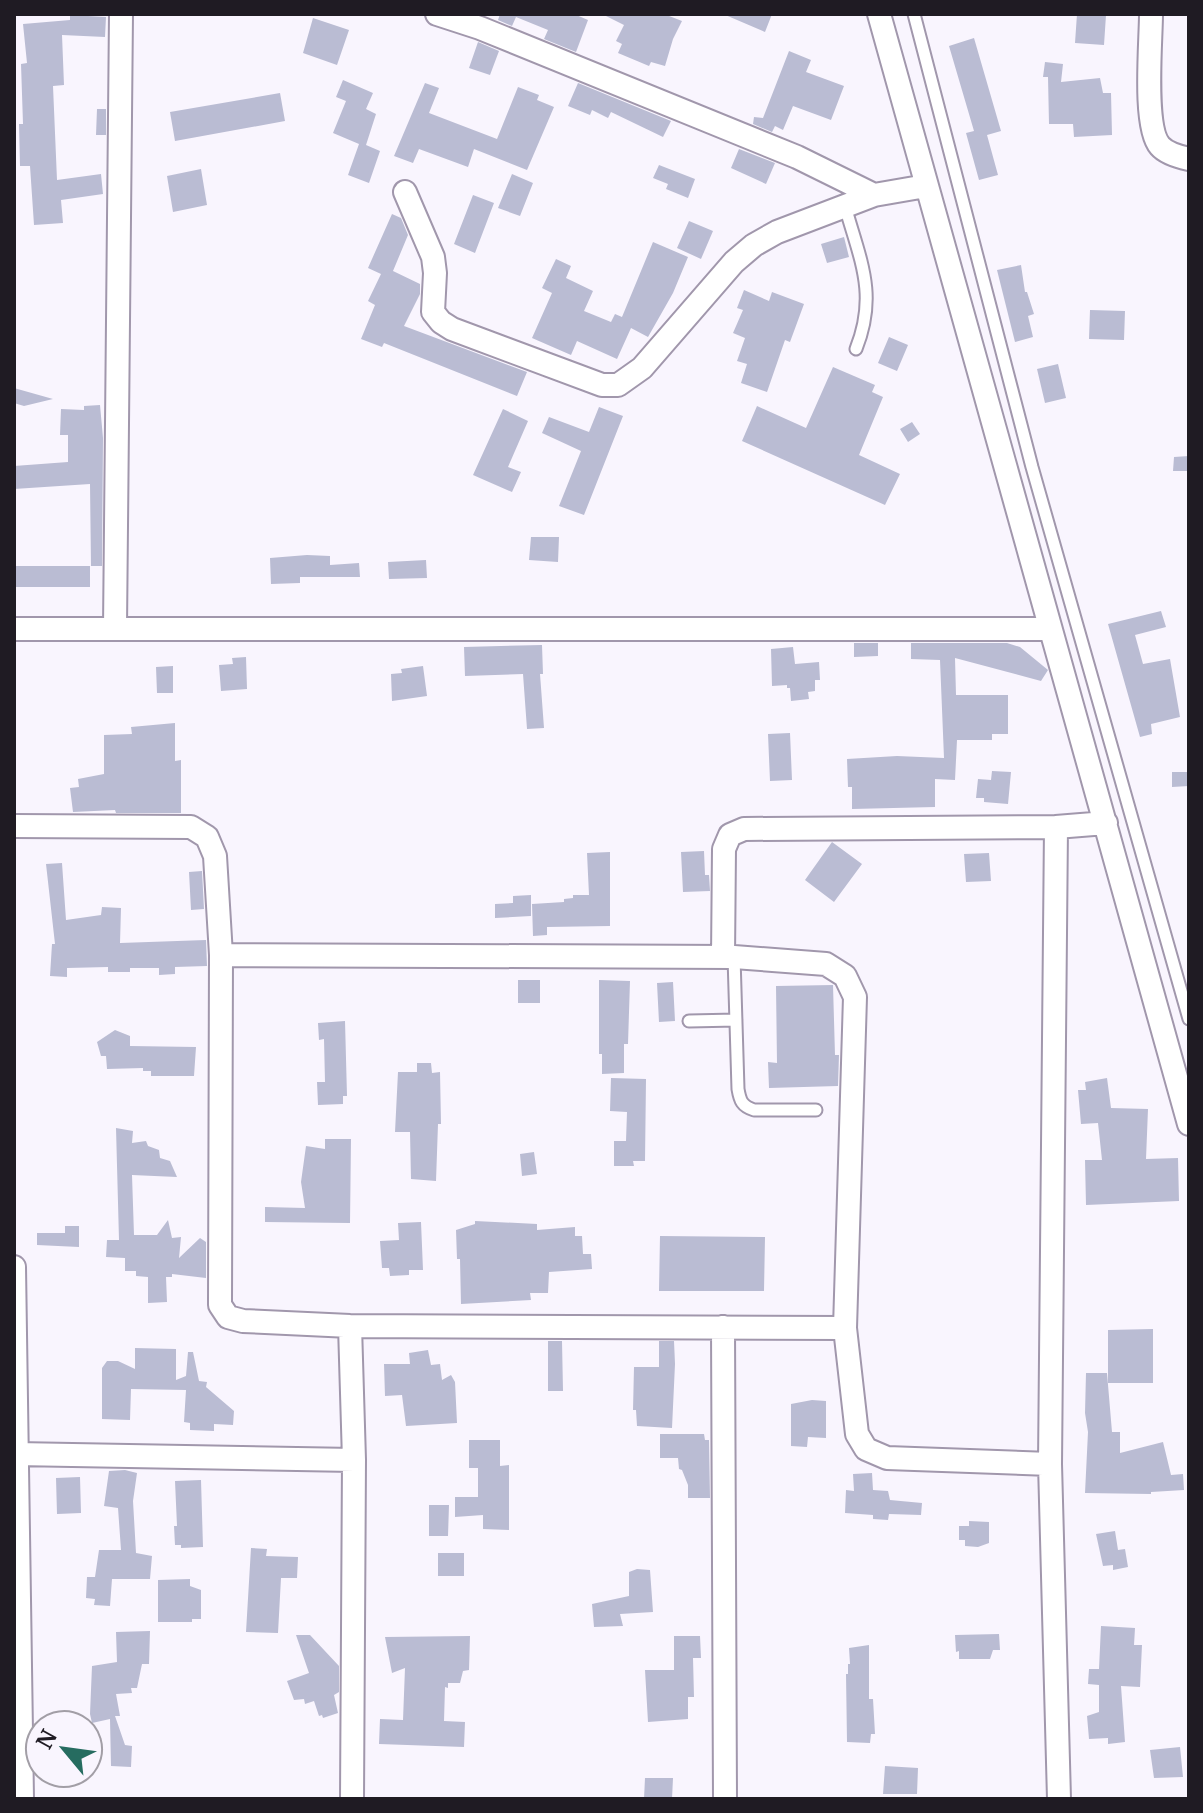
<svg xmlns="http://www.w3.org/2000/svg" width="1203" height="1813" viewBox="0 0 1203 1813" font-family="Merriweather,serif">
  <style>
    .building { fill: #babcd3 }
    .lines { fill: none; stroke-linecap: round; stroke-linejoin: round }
    .service-casing { stroke: #a197ac; stroke-width: 15 }
    .minor-casing { stroke: #a197ac; stroke-width: 26 }
    .service { stroke: #fff; stroke-width: 11 }
    .minor { stroke: #fff; stroke-width: 22 }
  </style>
  <rect width="100%" height="100%" fill="#f9f5fe"/>
  <path class="building" d="M500 14H574L588 20 576 52 544 39 548 30 516 17 512 26 498 20Z
    M602 14H664L682 21 673 39 665 66 651 62 649 66 618 53 622 44 616 41 624 25Z
    M723 14H772L765 32Z
    M1077 14 1106 15 1104 45 1075 43Z
    M70 15 106 17 105 37 62 35 64 85 53 86 57 180 101 174 103 194 61 200 63 223 34 225 30 166H20L19 124H23L21 64 27 63 23 24 70 20Z
    M313 18 349 30 337 65 303 53Z
    M974 38 1001 131 987 135 998 175 979 180 966 133 974 131 949 46Z
    M478 42 499 51 490 75 469 68Z
    M789 51 811 60 806 72 844 86 831 120 793 106 783 130 775 126 772 132 753 124 754 117 763 118Z
    M1045 62 1063 64 1061 82 1100 78 1103 93H1111L1112 135 1074 137 1073 124H1049L1048 77H1043Z
    M343 80 373 93 366 109 376 114 366 145 380 151 369 183 348 175 359 144 333 133 346 101 336 97Z
    M425 83 439 88 429 113 497 139 518 87 539 95 537 100 554 107 527 170 474 149 468 167 419 149 413 163 394 156Z
    M578 83 671 121 663 137 611 112 608 118 592 110 590 115 568 106Z
    M280 93 285 121 175 141 170 112Z
    M97 109H106V135H96Z
    M739 149 775 163 766 184 731 168Z
    M659 165 695 179 688 198 666 189 668 184 653 178Z
    M201 169 207 205 173 212 167 176Z
    M512 174 533 183 520 216 498 208Z
    M473 195 494 203 475 253 454 244Z
    M392 214 401 218 408 235 393 271 420 284V294L404 326 527 372 517 396 384 343 382 347 361 339 375 305 368 301 381 274 368 268Z
    M689 221 713 231 701 259 677 248Z
    M844 237 849 257 827 263 821 244Z
    M653 242 688 257 673 293 648 337 631 328 617 359 577 341 571 355 532 338 552 293 542 288 556 259 571 266 566 278 593 291 584 311 611 322 615 314 622 317Z
    M1021 265 1025 292H1027L1034 314 1028 316 1033 337 1015 342 997 270Z
    M744 290 769 301 772 292 804 304 790 342 785 340 767 392 741 383 747 364 737 361 745 338 733 333 743 310 737 308Z
    M1090 310 1125 311 1124 340 1089 339Z
    M889 337 908 345 897 371 878 363Z
    M1058 364 1066 398 1045 403 1037 369Z
    M833 367 875 385 872 392 883 397 859 455 900 474 885 505 742 441 757 406 806 428Z
    M14 388 53 399 24 406 14 403Z
    M100 405 103 438 102 566H91L90 484 14 489V466L68 462V435H60L61 409 84 410V406Z
    M599 407 623 416 584 515 559 506 581 451 542 433 549 417 589 432Z
    M503 409 528 421 508 467 521 472 512 492 473 475Z
    M912 422 920 434 908 442 900 429Z
    M1189 456V471H1173L1174 457Z
    M531 537H559L558 562 529 560Z
    M307 555 330 556V565L359 563 360 577H300V583L271 584 270 558Z
    M426 560 427 578 389 579 388 562Z
    M14 566H90V587H14Z
    M1161 611 1166 627 1135 635 1143 664 1170 659 1180 717 1151 724 1152 734 1140 737 1108 624Z
    M854 643H878V656L854 657Z
    M911 643H1007L1020 647 1048 670 1041 681 955 658 956 695H1008V734H992V740H957L955 780 935 779V807L852 809V787H848L847 759 897 756 944 758 940 660 911 659Z
    M542 645 543 674H540L544 728 527 729 523 674 465 676 464 647Z
    M793 647 795 664 819 662 820 680H815V691L808 692 809 699 791 701 790 688H787V685L772 686 771 649Z
    M246 657 247 689 221 691 219 665 233 664 232 658Z
    M173 666V693H157L156 667Z
    M423 666 427 696 392 701 391 674 402 673 401 669Z
    M175 723V761L181 760V813H116L115 810 73 812 70 788 79 787 78 779 104 774V735L132 734 131 727Z
    M790 733 792 780 770 781 768 734Z
    M992 771 1011 772 1008 804 984 802V798H976L978 779 991 780Z
    M1172 772H1189V786L1172 787Z
    M832 842 862 864 834 902 805 880Z
    M704 851 705 875H709L710 891 683 892 681 852Z
    M610 852V926L547 927V935L533 936 532 904 564 902V899L573 898V895H589L587 853Z
    M989 853 991 881 966 882 964 854Z
    M62 863 66 920 101 915 102 907 121 908 120 943 206 940 207 966 175 967V974L159 975V968H130V972H108V967L67 968V977L50 976 52 944H55L46 864Z
    M202 871 204 909 191 910 189 872Z
    M531 895V916L495 918V904L513 903V896Z
    M518 980H540V1003H518Z
    M599 980 630 981 628 1044H624V1073L602 1074V1054H599Z
    M673 982 675 1021 659 1022 657 983Z
    M833 985 835 1055H839L838 1086 769 1088 768 1062 777 1063 776 986Z
    M345 1021 347 1096H343V1104L318 1105 317 1082H325L324 1039 319 1040 318 1023Z
    M115 1030 130 1036V1046L196 1047 194 1076H151V1071H143V1068L107 1069 106 1056H101L97 1042Z
    M417 1063H431L432 1073 440 1072 441 1124H438L436 1181 411 1179 410 1132H395L398 1072H417Z
    M611 1078 646 1079 645 1161H633L634 1166H614V1141H626L627 1112 610 1111Z
    M1107 1078 1111 1108 1148 1109 1146 1159 1178 1158 1179 1201 1086 1205 1085 1160H1102L1098 1123 1081 1124 1078 1090H1086L1085 1082Z
    M116 1128 133 1131 132 1143 146 1141 148 1146 159 1150 160 1158 170 1161 177 1177 132 1175 134 1235H157L168 1220 172 1238 181 1237 179 1258 200 1238 206 1242V1278L172 1274V1277H166L167 1302 148 1303V1277L136 1276V1271H125V1258L106 1257 107 1240H119Z
    M325 1139H351L350 1223 265 1222V1207L305 1208 301 1182 306 1146 325 1149Z
    M534 1152 537 1174 522 1176 520 1154Z
    M475 1221 537 1224V1230L575 1227V1236H582L583 1254H591L592 1269 549 1272 548 1293H530L531 1300 461 1304 460 1259H457L456 1230 475 1224Z
    M421 1222 423 1270H409V1275L390 1276 389 1268H382L380 1241 399 1240 398 1223Z
    M65 1226H79V1247L37 1245V1233H65Z
    M660 1236 765 1237 764 1291H659Z
    M1153 1329V1383H1108V1330Z
    M548 1341H562L563 1391H548Z
    M659 1341H674L675 1364 672 1428 637 1426 636 1410H633L634 1367H659Z
    M135 1348 176 1349V1380L186 1376 188 1352H193L199 1381 207 1382 206 1387 234 1411 233 1425 214 1424V1431L190 1430V1423L184 1422 186 1390 131 1389 130 1420 102 1419V1368L107 1361H118L135 1369Z
    M428 1350 431 1365 440 1364 442 1380 451 1375 455 1382 457 1423 406 1426 402 1395 385 1396 384 1364H410L409 1353Z
    M1086 1373H1107L1112 1432H1120V1453L1163 1442 1171 1475 1183 1474 1184 1490 1151 1492V1494L1085 1493 1088 1432 1085 1413Z
    M812 1400 826 1401V1438L808 1437 807 1447 791 1446V1404Z
    M660 1434H704L705 1440H709L710 1498H688V1485L682 1470 679 1469 678 1458H660Z
    M469 1440H500V1466L509 1465V1530L483 1529V1515L455 1517V1497H478V1468H469Z
    M125 1470 137 1473 133 1501 136 1553 152 1556 150 1579H112L110 1606 94 1605 95 1599 86 1598 87 1577H95L99 1550H121L118 1508 104 1506 109 1471Z
    M872 1473 873 1490 888 1491 890 1500 922 1503 921 1515 889 1514 888 1520 873 1519V1515L845 1513 846 1490 854 1491 853 1474Z
    M80 1477 81 1513 57 1514 56 1478Z
    M201 1480 203 1547 181 1548V1545H175L174 1526H177L175 1481Z
    M429 1505H449L448 1536H429Z
    M969 1521 989 1522V1543L978 1547 965 1546V1540H959V1526H969Z
    M1115 1531 1118 1550 1125 1549 1128 1567 1113 1570V1565L1103 1566 1096 1534Z
    M251 1548 267 1549 266 1556 298 1557 297 1578H281L278 1633 246 1632Z
    M438 1553H464V1576H438Z
    M637 1569 650 1570 653 1612 620 1614 623 1626 594 1627 592 1604 629 1596V1572Z
    M190 1579V1586L201 1590V1619H192V1622H158V1580Z
    M1101 1626 1135 1628 1134 1645H1142L1140 1687 1121 1686 1125 1742 1108 1744V1738L1089 1739 1087 1716 1099 1712V1685L1088 1684 1089 1669H1099Z
    M150 1631 149 1664H142L137 1688H131L132 1693 116 1694 120 1716H115L125 1745 132 1746 131 1767 111 1766 110 1719 92 1723 90 1714 92 1666 117 1662 116 1632Z
    M999 1634 1000 1650H993L990 1659H959V1651L956 1652 955 1635Z
    M296 1635H310L339 1666V1692L334 1695 338 1713 323 1718 322 1715 319 1716 314 1701 305 1704 304 1699 294 1700 287 1681 309 1673Z
    M470 1636 469 1670 463 1671 460 1683H448V1688L445 1687 444 1721 465 1722 464 1747 379 1744 380 1719 403 1720 405 1668 392 1673 385 1637Z
    M674 1636H700L701 1658H693L694 1697H688V1719L648 1722 645 1670H674Z
    M869 1645V1699H873L875 1734H871L870 1743 847 1742 846 1674H848V1664H850L849 1648Z
    M1180 1747 1183 1777 1154 1778 1150 1750Z
    M885 1766 918 1768 917 1794H883Z
    M645 1778H673L672 1799H644Z"/>
  <g class="lines">
    <g class="service-casing">
      <path id="service" d="M914 14 1032 467 1189 1019
        M845 206C860 260 878 294 856 349
        M734 957 738 1089C740 1101 742 1106 754 1110H816
        M689 1021 736 1020"/>
    </g>
    <g class="minor-casing">
      <path id="minor" d="M437 14 480 28 797 157 874 195
        M879 14 1189 1124
        M1151 14C1151 42 1143 127 1160 146 1166 153 1180 157 1189 159
        M405 192 433 257 435 273 433 312 441 322 452 329 602 385H618L642 368 734 262 754 245 777 232 874 195 926 186
        M115 628 121 14
        M14 629H1050
        M14 826 191 827 207 837 215 856 221 955 220 1305 228 1317 243 1321 350 1326 845 1328
        M221 955 734 957 826 964 845 976 855 997 845 1328 857 1434 866 1449 887 1458 1050 1464
        M723 957 724 849 730 835 744 829 1056 827
        M14 1267 22 1799
        M350 1326 354 1460 352 1799
        M723 1327 725 1799
        M16 1454 354 1460
        M1059 1799 1050 1464 1056 827 1106 823"/>
    </g>
    <use href="#service" class="service"/>
    <use href="#minor" class="minor"/>
  </g>
  <rect width="1203" height="1813" fill="none" stroke="#1f1b23" stroke-width="32"/>
  <g transform="translate(64 1749) rotate(299)"><circle r="38" fill="#f9f5fe" stroke="#a29ea6" stroke-width="2"/>
  <path d="M0-6L14 30L0 20L-14 30Z" fill="#266c60"/>
  <text y="-12" font-size="22" font-weight="bold" text-anchor="middle" fill="#1f1b23">N</text>
  </g>
</svg>
